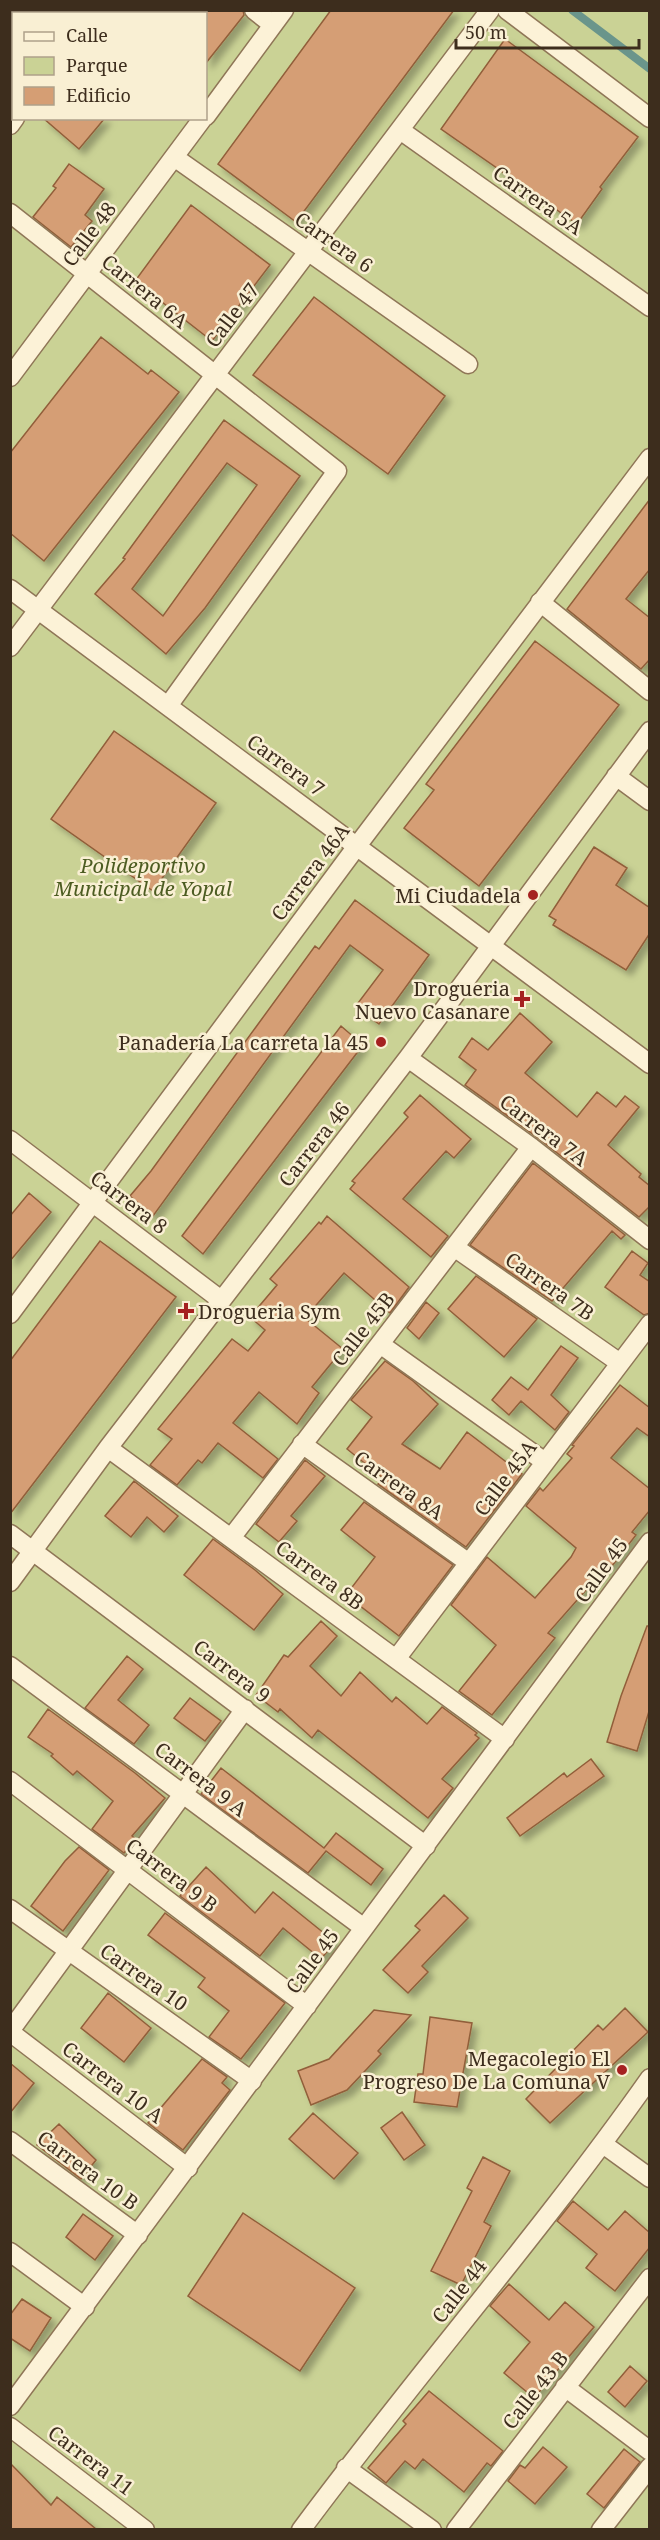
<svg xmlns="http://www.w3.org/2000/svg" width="660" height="2540" viewBox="0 0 660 2540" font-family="'Noto Serif',serif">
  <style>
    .green { fill: #cad295; fill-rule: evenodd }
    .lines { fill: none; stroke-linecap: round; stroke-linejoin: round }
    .stream { stroke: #6a958b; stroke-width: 8 }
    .building { fill: #d59e74; stroke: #915e3a; stroke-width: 1.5; fill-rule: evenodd; filter: url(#shadow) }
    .minor-casing { stroke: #8f7657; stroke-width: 21 }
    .minor { stroke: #fcf2d7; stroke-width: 18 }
    .poi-dot { fill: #a52120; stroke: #f9efd3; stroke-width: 2 }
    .labels { text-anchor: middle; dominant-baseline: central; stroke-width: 5; stroke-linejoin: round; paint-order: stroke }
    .street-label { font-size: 20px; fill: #3d2d1d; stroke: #f9efd3 }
    .park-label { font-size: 20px; font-style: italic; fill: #4c5c21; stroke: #f9efd3 }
    .poi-label { font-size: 20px; fill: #3d2d1d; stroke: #f9efd3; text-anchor: end }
  </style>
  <defs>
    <filter id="shadow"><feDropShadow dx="5.5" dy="5.5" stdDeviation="3" flood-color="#0004"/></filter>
  </defs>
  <rect width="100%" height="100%" fill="#f3e5c2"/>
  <path class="green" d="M11 11H649V2529L11 2530ZM14 14H206V118H14Z"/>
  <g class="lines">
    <path class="stream" d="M572 10 650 69"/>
  </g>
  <path class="building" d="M206 10H243L244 15 206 63Z
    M331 10H454L296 222 218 164Z
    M505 39 638 137 600 187 602 189 577 224 441 129Z
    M43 118H105L79 149Z
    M69 164 104 189 85 215 92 221 71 247 33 217 56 188 53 186Z
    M191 205 270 265 212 341 135 281Z
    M314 297 445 396 388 474 253 375Z
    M101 337 148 374 151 370 179 392 44 561 10 533V453Z
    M224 420 300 476 205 608 166 654 95 594 125 559 123 558ZM227 463 257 485 163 616 132 589Z
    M650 499V569L626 599 650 618V659L641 669 567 609Z
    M535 641 619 705 479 886 404 828 434 790 426 784Z
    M114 731 216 803 153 891 51 819Z
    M594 847 627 868 616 885 650 908V933L626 970 553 925 556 920 549 916Z
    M355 900 429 955 379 1024 355 1007 383 970 350 945 153 1216 130 1196 151 1171 315 946 319 949Z
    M520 1013 552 1042 525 1073 577 1117 597 1092 616 1107 625 1096 639 1107 608 1145 641 1174 639 1177 650 1186V1206L639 1217 538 1138 465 1085 476 1070 459 1057 472 1038 488 1050Z
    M341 1026 363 1045 203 1254 182 1236Z
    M420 1095 471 1139 454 1158 446 1151 403 1199 448 1236 431 1257 350 1189 355 1183 352 1181 408 1117 404 1113Z
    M533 1163 625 1235 621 1239 612 1231 552 1301 470 1245Z
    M29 1193 51 1212 10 1261V1216Z
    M327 1216 409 1287 390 1313 344 1273 305 1318 343 1349 312 1387 319 1393 297 1424 259 1392 233 1423 278 1459 263 1478 218 1443 202 1463 198 1460 177 1485 150 1465 172 1439 158 1429 232 1339 248 1351 265 1330 250 1317 277 1285 270 1279 319 1222 321 1224Z
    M100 1241 176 1297 10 1514V1361Z
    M632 1251 648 1263 640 1275 650 1282V1313L644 1315 605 1287Z
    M476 1276 537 1319 504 1357 448 1309Z
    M426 1302 439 1313 419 1339 407 1328Z
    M561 1346 578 1358 551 1395 569 1412 555 1430 521 1401 509 1415 492 1400 511 1377 528 1390Z
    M385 1361 413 1381 438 1404 402 1444 440 1469 467 1432 522 1474 466 1547 378 1484 383 1478 347 1449 372 1417 351 1400Z
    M620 1385 650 1408V1437L637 1428 611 1458 650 1489V1510L632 1532 636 1535 612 1566 609 1564 548 1633 555 1638 492 1715 459 1691 496 1645 451 1605 487 1557 535 1598 571 1557 576 1548 526 1506 540 1488 543 1491 572 1458 567 1454 574 1446 572 1445Z
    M305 1460 325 1476 291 1516 297 1521 279 1542 256 1524Z
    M134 1481 178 1516 164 1532 147 1517 131 1537 105 1516Z
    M364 1502 453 1565 399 1636 346 1595 375 1557 341 1530Z
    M213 1539 255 1570 283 1594 254 1630 184 1575Z
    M321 1621 337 1636 310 1666 341 1696 360 1672 392 1702 396 1697 427 1724 442 1707 477 1733 475 1735 479 1738 442 1779 453 1788 428 1818 318 1730 312 1738 280 1709 278 1712 256 1695 284 1655 288 1657Z
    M647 1626H650V1708L637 1751 607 1742 621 1696Z
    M127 1656 143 1669 118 1700 149 1725 134 1744 85 1708Z
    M190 1698 221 1721 205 1741 174 1718Z
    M48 1709 135 1773 165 1798 132 1836 136 1839 124 1853 92 1829 113 1801 77 1771 73 1775 51 1756 53 1754 28 1737Z
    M591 1759 604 1776 520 1836 507 1818 564 1773 567 1777Z
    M221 1768 324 1848 336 1833 383 1869 371 1885 326 1851 308 1873 201 1794Z
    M79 1847 109 1870 63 1931 31 1906 65 1861Z
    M206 1867 255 1913 273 1892 335 1942 321 1959 283 1928 260 1956 180 1896Z
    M444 1895 468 1918 422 1966 428 1972 408 1993 383 1970 420 1930 415 1926Z
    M165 1913 285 2003 241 2059 209 2037 229 2011 198 1987 205 1978 148 1935Z
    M108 1993 151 2028 124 2062 81 2028Z
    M625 2008 648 2032 550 2123 526 2099 598 2025 603 2030Z
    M374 2010 411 2015 378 2051 381 2054 347 2090 311 2105 298 2071 329 2059Z
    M430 2017 472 2023 457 2107 414 2102 418 2074H423Z
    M202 2059 227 2077 222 2083 230 2090 183 2150 148 2123Z
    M10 2063 34 2083 10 2113Z
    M402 2112 425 2145 404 2160 381 2128Z
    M313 2113 358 2153 334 2179 289 2139Z
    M59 2124 96 2160 81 2179 37 2145Z
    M483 2157 510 2171 484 2222 491 2226 461 2285 431 2271 472 2191 467 2188Z
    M573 2201 608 2230 625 2211 650 2233V2247L615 2291 586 2268 597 2254 557 2221Z
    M243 2213 355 2288 300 2371 188 2296Z
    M83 2214 113 2236 95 2260 66 2237Z
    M509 2284 549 2320 565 2302 594 2327 534 2398 504 2373 530 2342 490 2306Z
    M22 2299 51 2318 30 2351 10 2338V2315Z
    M630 2366 647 2381 625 2407 608 2392Z
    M429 2391 503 2451 491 2466 487 2463 464 2492 423 2459 415 2469 405 2461 386 2483 368 2468 406 2424 403 2421Z
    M543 2447 567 2467 535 2504 508 2481 520 2465 525 2468Z
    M624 2449 640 2462 604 2508 587 2494Z
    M10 2463 51 2505 57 2497 96 2529H10Z"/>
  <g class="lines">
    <g class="minor-casing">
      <path id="minor" d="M254 10 273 25
        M507 10 650 118
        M93 14 96 10
        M206 116 284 10
        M10 125 15 118
        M400 130 650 307
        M174 157 468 364
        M10 213 337 471 168 706
        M10 377 203 118
        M10 589 650 1064
        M540 602 650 691
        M10 647 490 10
        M616 776 650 801
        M408 1058 531 1147 650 1240
        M10 1140 221 1300
        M454 1247 620 1363
        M10 1314 357 846 650 458
        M380 1344 545 1462
        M302 1444 469 1563
        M108 1448 505 1739
        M10 1534 426 1846
        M231 1538 531 1147
        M10 1582 108 1448 408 1058 650 731
        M396 1659 650 1324
        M10 1666 364 1928
        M10 1781 307 2006
        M10 1909 252 2081
        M10 2031 245 1709
        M10 2032 188 2168
        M10 2141 138 2235
        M603 2144 650 2178
        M10 2252 85 2307
        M565 2387 650 2451
        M10 2406 650 1542
        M10 2427 145 2530
        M346 2468 432 2530
        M301 2530C414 2377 540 2234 650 2078
        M456 2530 650 2278
        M601 2530 650 2467"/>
    </g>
    <use href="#minor" class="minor"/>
  </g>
  <g class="poi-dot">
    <circle cx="533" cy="895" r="6"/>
    <path d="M519 990h6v6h6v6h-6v6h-6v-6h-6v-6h6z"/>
    <circle cx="381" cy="1042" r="6"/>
    <path d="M183 1302h6v6h6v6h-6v6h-6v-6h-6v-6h6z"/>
    <circle cx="622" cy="2070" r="6"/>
  </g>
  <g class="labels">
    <g class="street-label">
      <text transform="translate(538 200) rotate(35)">Carrera 5A</text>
      <text transform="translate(89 234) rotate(-53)">Calle 48</text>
      <text transform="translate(334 242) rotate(35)">Carrera 6</text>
      <text transform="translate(145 291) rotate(39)">Carrera 6A</text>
      <text transform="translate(232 315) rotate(-53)">Calle 47</text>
      <text transform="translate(286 765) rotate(36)">Carrera 7</text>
      <text transform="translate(310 872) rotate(-53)">Carrera 46A</text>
      <text transform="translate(544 1130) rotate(37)">Carrera 7A</text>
      <text transform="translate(314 1144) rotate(-52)">Carrera 46</text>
      <text transform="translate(129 1202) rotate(37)">Carrera 8</text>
      <text transform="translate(550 1286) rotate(35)">Carrera 7B</text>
      <text transform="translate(363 1329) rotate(-52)">Calle 45B</text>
      <text transform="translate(505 1478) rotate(-53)">Calle 45A</text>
      <text transform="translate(399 1485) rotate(35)">Carrera 8A</text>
      <text transform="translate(601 1570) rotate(-54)">Calle 45</text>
      <text transform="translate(320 1575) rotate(36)">Carrera 8B</text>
      <text transform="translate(232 1671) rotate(37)">Carrera 9</text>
      <text transform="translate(201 1779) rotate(37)">Carrera 9 A</text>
      <text transform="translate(172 1875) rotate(37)">Carrera 9 B</text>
      <text transform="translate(312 1961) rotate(-54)">Calle 45</text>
      <text transform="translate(144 1977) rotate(35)">Carrera 10</text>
      <text transform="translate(113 2082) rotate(37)">Carrera 10 A</text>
      <text transform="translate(88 2170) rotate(36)">Carrera 10 B</text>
      <text transform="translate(459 2291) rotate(-52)">Calle 44</text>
      <text transform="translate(535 2390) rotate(-52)">Calle 43 B</text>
      <text transform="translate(91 2460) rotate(37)">Carrera 11</text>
    </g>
    <g class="park-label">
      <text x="143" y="865">Polideportivo<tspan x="143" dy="23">Municipal de Yopal</tspan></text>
    </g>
    <g class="poi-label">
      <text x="521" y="895">Mi Ciudadela</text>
      <text x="510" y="988">Drogueria<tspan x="510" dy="23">Nuevo Casanare</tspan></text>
      <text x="369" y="1042">Panadería La carreta la 45</text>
      <text x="198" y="1311" text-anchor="start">Drogueria Sym</text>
      <text x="610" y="2058">Megacolegio El<tspan x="610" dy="23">Progreso De La Comuna V</tspan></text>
    </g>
  </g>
  <rect width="660" height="2540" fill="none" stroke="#3d2d1d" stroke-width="24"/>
  <rect x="12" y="12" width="195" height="108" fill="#f9efd3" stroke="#aea18a" stroke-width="1.5"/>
  <rect x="24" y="32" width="30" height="9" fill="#fcf2d7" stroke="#aea18a" stroke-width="1.5"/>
  <text x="66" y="42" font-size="18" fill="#3d2d1d">Calle</text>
  <rect x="24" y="57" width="30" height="18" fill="#cad295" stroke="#aea18a" stroke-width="1.5"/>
  <text x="66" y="72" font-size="18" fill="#3d2d1d">Parque</text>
  <rect x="24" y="87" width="30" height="18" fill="#d59e74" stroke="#aea18a" stroke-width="1.5"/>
  <text x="66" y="102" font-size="18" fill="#3d2d1d">Edificio</text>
  <path d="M456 39v9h183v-9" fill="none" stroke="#3d2d1d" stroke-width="3"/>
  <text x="465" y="39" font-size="18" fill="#3d2d1d" stroke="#f9efd3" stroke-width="4.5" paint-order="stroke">50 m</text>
</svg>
